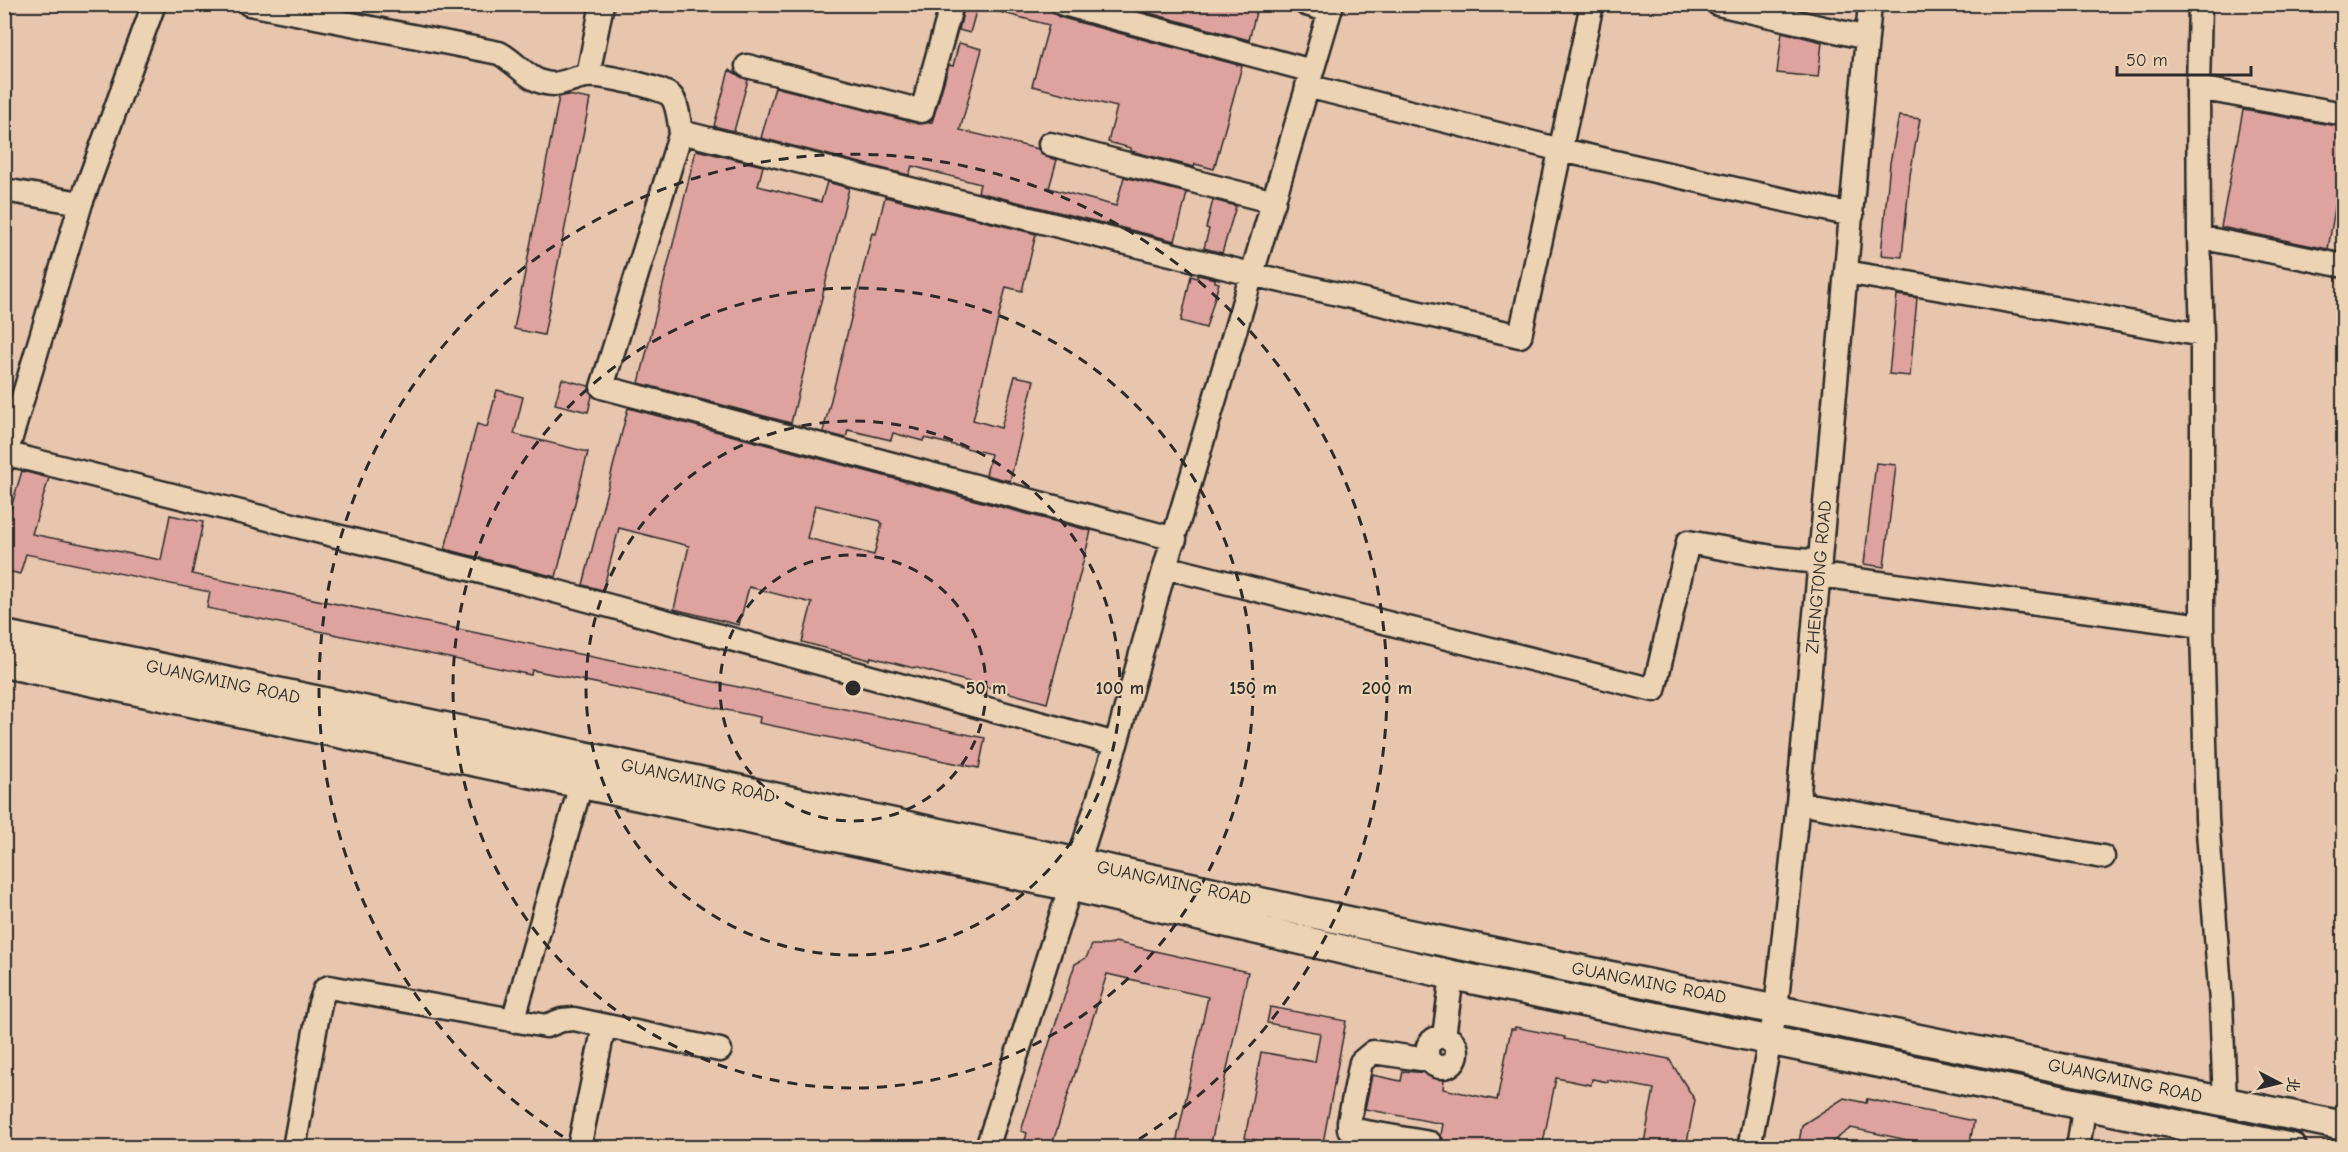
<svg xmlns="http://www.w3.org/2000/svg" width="2348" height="1152" viewBox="0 0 2348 1152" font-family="'Comic Neue','LXGW WenKai TC',sans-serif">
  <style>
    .building { fill: #dea39e; stroke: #2b2b2b; stroke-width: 1.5; fill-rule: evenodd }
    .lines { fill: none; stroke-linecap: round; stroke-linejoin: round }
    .minor-casing { stroke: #2b2b2b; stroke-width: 27 }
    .major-casing { stroke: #2b2b2b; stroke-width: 33 }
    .minor { stroke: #ecd3b4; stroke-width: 22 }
    .major { stroke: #ecd3b4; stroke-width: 28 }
    .ring { fill: none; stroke: #2b2b2b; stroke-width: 3; stroke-dasharray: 10 8 }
    .labels { text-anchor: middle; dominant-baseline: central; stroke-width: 4.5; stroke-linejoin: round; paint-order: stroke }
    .street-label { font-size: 18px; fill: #2b2b2b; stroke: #ecd3b4 }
    .centre { fill: #2b2b2b; stroke: #ecd3b4; stroke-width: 3 }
    .ring-label { font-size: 18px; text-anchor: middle; font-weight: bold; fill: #2b2b2b; stroke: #ecd3b4; stroke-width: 4.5; stroke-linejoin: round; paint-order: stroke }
  </style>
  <rect width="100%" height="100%" fill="#e8c5ad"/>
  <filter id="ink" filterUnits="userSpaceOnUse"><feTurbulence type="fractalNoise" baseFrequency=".0167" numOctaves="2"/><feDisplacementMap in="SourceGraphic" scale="12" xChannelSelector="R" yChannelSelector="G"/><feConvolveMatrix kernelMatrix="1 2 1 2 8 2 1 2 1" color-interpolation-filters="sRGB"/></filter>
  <g filter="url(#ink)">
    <path class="building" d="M965 4H978L970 33 959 30Z
      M989 4H1050L1053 13 1059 17 1242 66 1214 169 1195 164 1194 167 1131 151V148L1108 142 1117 107 1032 86 1049 25 988 9Z
      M1144 4H1258L1249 40 1142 11Z
      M1782 32 1822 42 1818 77 1777 73Z
      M959 43 982 49 960 130 1038 149 1046 157 1057 160 1049 188 1116 206 1124 177 1187 193 1175 241 978 192 980 184 912 166 909 175 761 138 775 87 919 124 932 122 949 65 953 66Z
      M729 70 748 80 734 131 714 126Z
      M568 95 590 99 544 335 514 329 559 97Z
      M2243 110 2343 127V162L2328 249 2221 227Z
      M1899 116 1920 119 1910 175 1902 257 1881 255 1890 163Z
      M696 150 763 166 758 186 821 202 827 182 849 188 791 423 639 383Z
      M885 197 1036 234 1022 291 1006 287 973 420 1001 428 1015 376 1034 380 1010 481 986 475 991 454 924 438 923 441 893 433 891 440 848 430 846 438 823 432 872 233 876 234Z
      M1213 200 1236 206 1222 253 1204 248 1209 229 1206 228Z
      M1198 275 1215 279V282L1219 283 1206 328 1181 321 1191 276 1197 278Z
      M1897 295 1917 298 1910 376 1889 374Z
      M562 379 589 386 592 396 588 412 555 404Z
      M497 390 523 397 514 434 588 452 556 577 445 549 477 424 487 427Z
      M628 408 1091 531 1047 703 914 667 913 668 871 657 870 660 802 642 812 603 749 587 739 625 674 609 689 546 619 528 603 590 583 585ZM815 505 880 521 882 524 874 555 807 538Z
      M1876 463 1896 465 1884 567 1864 564Z
      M22 471 49 478 32 534 161 560 170 515 203 522 192 574 985 738 979 768 759 723 760 717 532 670 531 675 207 608 210 592 26 554 20 574 4 570V531Z
      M1115 942 1248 972 1210 1148H1175L1208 997 1107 974 1051 1148H1023L1027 1133 1021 1131 1075 964 1086 958 1092 945H1109Z
      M1270 1007 1346 1021 1322 1148H1297L1245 1138 1261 1052 1315 1062 1320 1033 1267 1023Z
      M1515 1027 1565 1037 1564 1039 1669 1059 1695 1100 1686 1148H1643L1654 1089 1608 1080V1082L1592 1079 1591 1085 1556 1078 1542 1148H1442L1443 1139 1441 1135 1443 1124 1365 1109 1372 1075 1401 1081 1403 1071 1427 1073 1436 1070 1435 1078 1444 1080 1443 1089 1497 1100 1511 1029H1515Z
      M1844 1098 1866 1103 1867 1099 1974 1121 1969 1148H1945L1851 1128 1832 1142 1831 1148H1798L1802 1125Z"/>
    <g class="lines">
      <g class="minor-casing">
        <path id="minor" d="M249 4 499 53C518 63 530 84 554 84 565 83 576 77 586 76 600 74 662 87 671 96 678 104 679 122 681 132
          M1063 4 1312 71
          M1306 4 1330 11
          M1718 4 1867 38
          M2200 4 2198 88 2199 237 2202 335V626L2207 818 2221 1002 2225 1102
          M747 66 922 111 952 4
          M588 75 602 4
          M1307 86 1561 150 1852 215
          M2198 88 2344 114
          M1050 144 1274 202
          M4 190 81 203
          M2199 237 2344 266
          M1846 272 2202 335
          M4 453 529 584 1116 744
          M4 461 81 203 154 4
          M1175 539 602 387 681 132 1251 274 1520 336 1592 4
          M1165 567 1654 690 1688 542 1778 558 1820 562
          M1820 575 2202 626
          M1798 803 2103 857
          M513 1021 586 767
          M1427 1052a15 15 0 1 1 30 0a15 15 0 1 1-30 0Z
          M1444 1037 1452 975
          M1428 1060 1373 1052 1361 1062 1349 1122V1129L1430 1143
          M294 1148 320 1003 325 989 329 987 546 1026 562 1020 574 1019 720 1050
          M579 1148 604 1026
          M987 1148 1116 744 1165 567 1332 4
          M1749 1148 1776 1009 1798 803 1870 4
          M2078 1148 2085 1103
          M2190 1148 2192 1128"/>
      </g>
      <g class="major-casing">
        <path id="major" d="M4 635 588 757 1455 944 2344 1126
          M4 663 1069 886 1452 975 2292 1148"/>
      </g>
      <use href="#minor" class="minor"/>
      <use href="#major" class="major"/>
    </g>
  </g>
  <g class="ring">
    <circle cx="853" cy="688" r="133"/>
    <circle cx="853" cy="688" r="267"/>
    <circle cx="853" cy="688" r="400"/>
    <path d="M578 1146A534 534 0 1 1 1128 1146"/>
  </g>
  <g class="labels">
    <g class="street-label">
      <text transform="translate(1819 577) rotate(-85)">ZHENGTONG ROAD</text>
      <text transform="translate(223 682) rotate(12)">GUANGMING ROAD</text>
      <text transform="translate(698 781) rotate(12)">GUANGMING ROAD</text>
      <text transform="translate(1174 883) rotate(12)">GUANGMING ROAD</text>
      <text transform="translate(1649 983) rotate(11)">GUANGMING ROAD</text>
      <text transform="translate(2125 1081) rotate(12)">GUANGMING ROAD</text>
    </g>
  </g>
  <circle cx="853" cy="688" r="9" class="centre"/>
  <g class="ring-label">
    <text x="986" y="694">50 m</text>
    <text x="1120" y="694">100 m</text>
    <text x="1253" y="694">150 m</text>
    <text x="1387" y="694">200 m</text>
  </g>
  <rect width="2348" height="1152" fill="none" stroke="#ecd3b4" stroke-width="24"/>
  <rect x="12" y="12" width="2324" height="1128" fill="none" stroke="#2b2b2b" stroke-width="2" filter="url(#ink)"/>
  <g transform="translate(2279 1083) rotate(97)" stroke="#ecd3b4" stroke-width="4.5" paint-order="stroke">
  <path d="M0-4.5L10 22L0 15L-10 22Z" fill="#2b2b2b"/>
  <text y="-9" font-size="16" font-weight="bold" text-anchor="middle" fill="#2b2b2b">北</text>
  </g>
  <path d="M2117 66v9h134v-9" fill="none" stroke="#2b2b2b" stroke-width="3"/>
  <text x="2126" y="66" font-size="18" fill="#2b2b2b" stroke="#ecd3b4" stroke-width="4.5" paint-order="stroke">50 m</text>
</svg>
